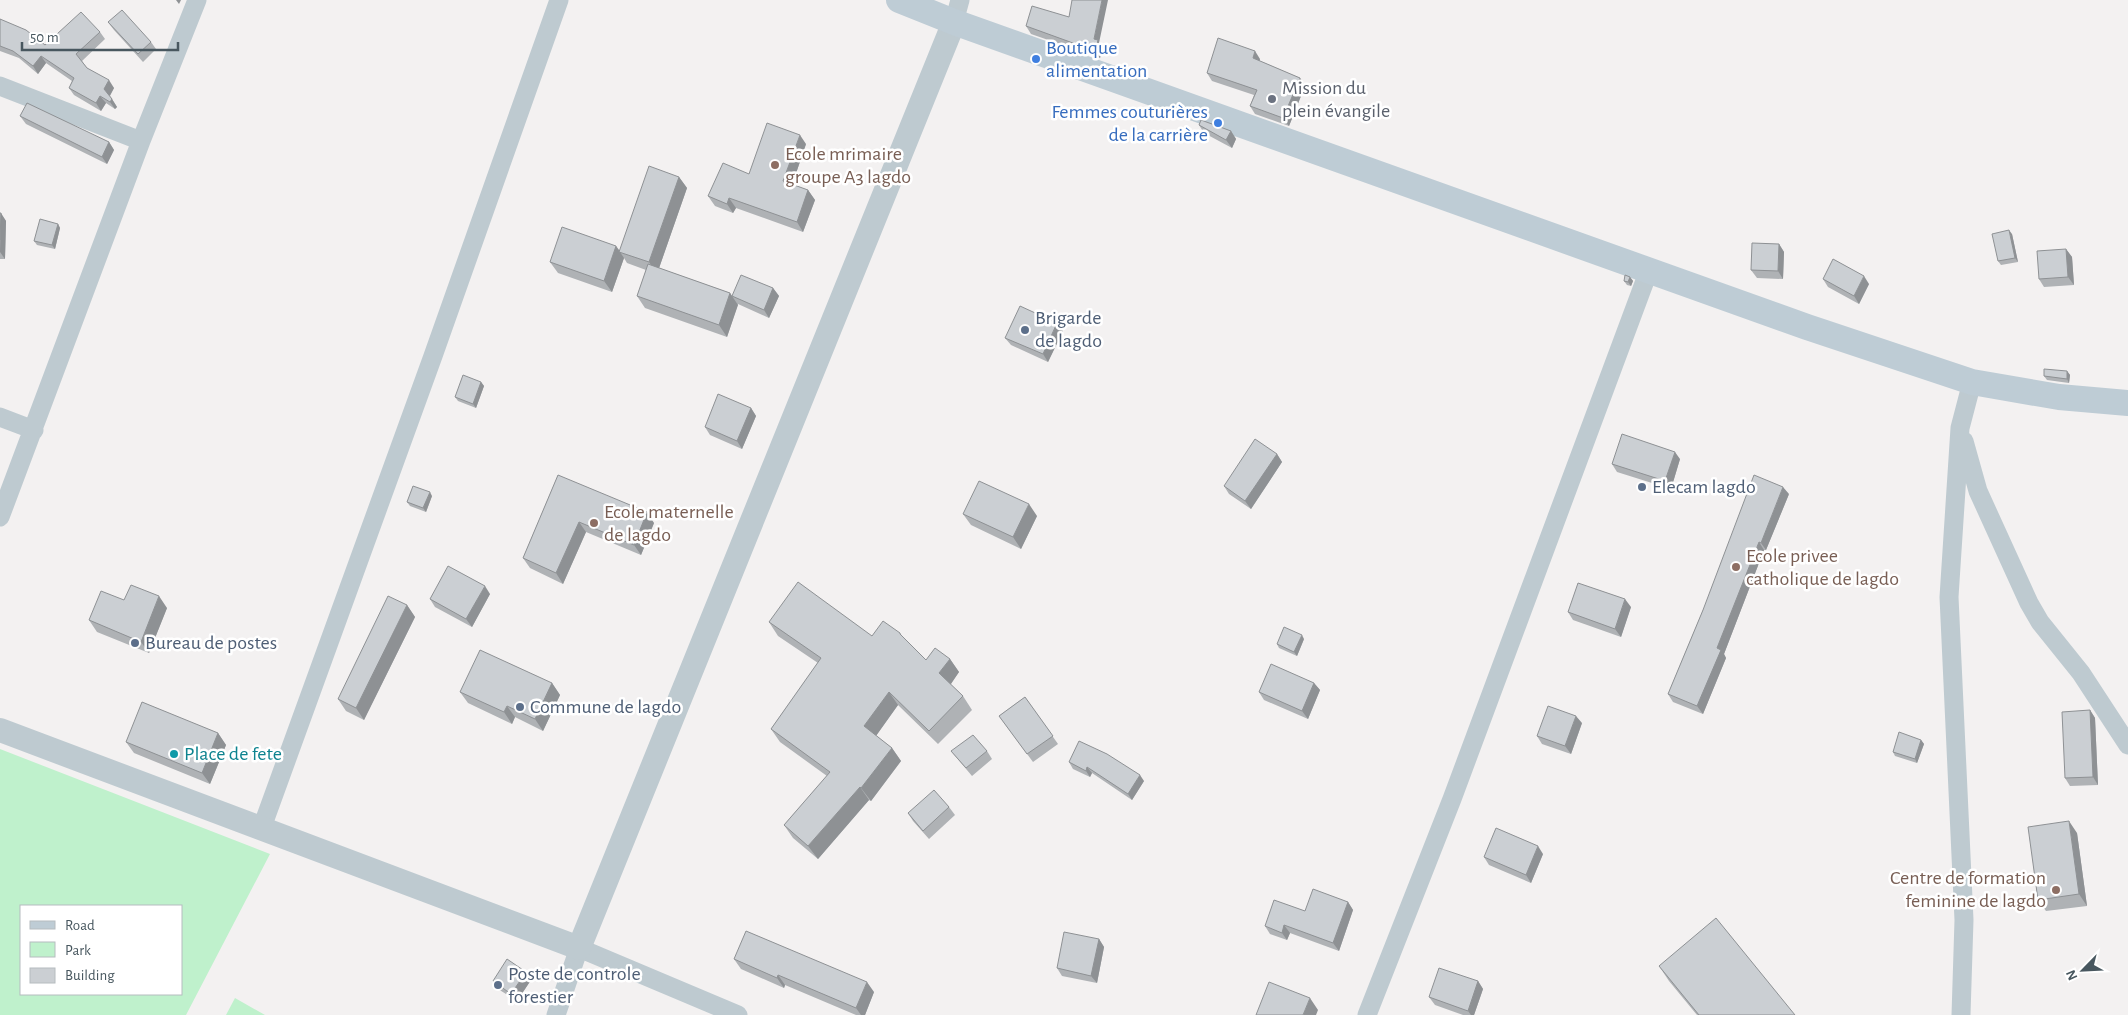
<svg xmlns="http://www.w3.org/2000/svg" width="2128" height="1015" viewBox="0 0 2128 1015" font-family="'Alegreya Sans',sans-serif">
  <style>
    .green { fill: #bff1cc; fill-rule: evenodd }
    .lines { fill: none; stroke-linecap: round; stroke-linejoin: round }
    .minor { stroke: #becad0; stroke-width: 19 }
    .tertiary { stroke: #becad0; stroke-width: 24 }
    .secondary { stroke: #beccd5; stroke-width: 26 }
    .wall { fill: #afb2b5 }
    .shaded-wall { fill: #8e9194 }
    .building { fill: #cbcfd3; stroke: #8e9194 }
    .shop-dot { fill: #3f7fe0; stroke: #fff; stroke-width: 2 }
    .worship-dot { fill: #6b7280; stroke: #fff; stroke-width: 2 }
    .education-dot { fill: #8d6e63; stroke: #fff; stroke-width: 2 }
    .service-dot { fill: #5c6f8a; stroke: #fff; stroke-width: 2 }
    .culture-dot { fill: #0f9aa8; stroke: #fff; stroke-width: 2 }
    .labels { text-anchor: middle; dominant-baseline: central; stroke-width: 5; stroke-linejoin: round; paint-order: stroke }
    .shop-label { font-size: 20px; fill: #366cbe; stroke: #fff; text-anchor: start }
    .worship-label { font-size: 20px; fill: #5b616d; stroke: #fff; text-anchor: start }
    .education-label { font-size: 20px; fill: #785e54; stroke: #fff; text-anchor: start }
    .service-label { font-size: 20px; fill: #4e5e75; stroke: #fff; text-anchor: start }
    .culture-label { font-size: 20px; fill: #0d838f; stroke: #fff; text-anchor: start }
  </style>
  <rect width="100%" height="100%" fill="#f3f1f1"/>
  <path class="green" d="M0 749 270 854 186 1015H0ZM181 906V994H21V906Z
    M235 998 265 1015H226Z"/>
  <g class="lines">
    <path class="minor" d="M954 22 960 0
      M0 86 141 141
      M0 417 34 430
      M1964 441 1978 491 2029 603 2040 622 2081 673 2128 745
      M0 517 141 141 197 0
      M261 830 433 356 559 0
      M556 1015 579 948 738 1015
      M1367 1015 1452 799 1649 270
      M1961 1015 1964 920 1949 597 1960 428 1972 382"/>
    <path class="tertiary" d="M0 730 579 948 954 22"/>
    <path class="secondary" d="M899 0 954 22 1807 327 1972 382 2059 397 2128 403"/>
  </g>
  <path class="wall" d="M1069 17 1099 43 1103 47 1100 58 1031 34 1026 26Z
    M0 19 45 45 100 32 105 39 82 61 87 68 114 88 110 96 117 107 115 109 106 103 101 111 74 95 69 88 72 81 46 63 38 74 19 58 0 51Z
    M108 22 151 42 156 49 143 62 114 30Z
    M1260 59V61L1300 78 1305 86 1289 126 1255 114 1250 106 1254 95 1212 81 1207 73Z
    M20 116 109 142 114 150 107 164 26 124Z
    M1199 125 1231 131 1236 139 1232 148 1204 133Z
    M806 144 792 185 808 190 815 200 803 232 736 208 733 213 715 206 708 196Z
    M679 177 687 188 659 268 730 293 732 296 773 288 779 296 769 318 738 304 727 337 645 308 637 296 646 270 627 263 624 258 612 292 558 273 550 262 616 246 620 251Z
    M0 213 6 221 5 259H0Z
    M58 224 60 228 55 249 37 245 34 241Z
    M2012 234 2018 262 2001 265 1998 261Z
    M1779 244 1784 252 1783 279 1757 278 1751 270Z
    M2066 249 2072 257 2074 285 2044 287 2039 279Z
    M1630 277 1633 281 1631 286 1627 285 1624 281Z
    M1823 279 1869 284 1859 304 1828 287Z
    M1063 331 1048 362 1011 345 1005 338Z
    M2067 371 2070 375 2069 383 2047 380 2044 376Z
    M481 382 484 386 476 408 458 401 455 397Z
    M751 408 756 416 742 449 710 435 705 427Z
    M1277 454 1282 462 1251 509 1229 494 1224 486Z
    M1680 459 1671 489 1617 472 1612 464Z
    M558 475 654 523 641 555 586 532 563 584 530 568 523 558Z
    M1789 494 1766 550H1764L1724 654 1726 658 1703 714 1673 702 1668 694 1703 610Z
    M432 496 426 512 410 506 407 502Z
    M963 514 1037 516 1021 549 971 525Z
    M490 594 472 627 435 607 430 599Z
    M124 600 167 608 149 653 97 632 89 620Z
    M407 605 415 617 364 720 346 711 338 699Z
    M1631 607 1621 637 1573 620 1568 612Z
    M769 622 872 636 900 633 905 640 926 660 950 659 959 672 950 684 963 696 972 710 938 744 898 705 876 736 892 748 901 761 871 801 869 800 818 859 793 838 784 825 827 776 780 742 771 729 818 663 778 636Z
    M1304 639 1297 656 1279 648 1277 644Z
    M552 683 560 695 543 731 515 717 512 724 468 703 460 692Z
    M1314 683 1320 690 1308 719 1264 700 1259 692Z
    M1025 697 1058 744 1033 762 999 716Z
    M2090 710 2095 718 2098 785 2070 786 2065 778Z
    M1582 723 1571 754 1542 744 1537 736Z
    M218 733 226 745 210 784 134 753 126 742Z
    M1921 740 1924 744 1917 763 1895 756 1893 752Z
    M951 751H987L992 759 972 776Z
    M1069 762 1144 781 1132 800 1092 773 1090 777 1073 769Z
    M949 807 955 815 929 839 913 821 908 813Z
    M2077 833 2087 906 2046 911 2038 900Z
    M1543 854 1531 883 1489 865 1484 857Z
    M1348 902 1353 910 1339 951 1290 933 1287 940 1270 934 1265 926 1305 911Z
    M1099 939 1104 947 1097 983 1062 976 1057 968Z
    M734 959 874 992 865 1015H856L785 985 784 988 741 969Z
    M1659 966 1795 1015H1697L1669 981Z
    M526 972 531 980 517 1001 498 989 493 981Z
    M1478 981 1483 989 1474 1015H1463L1435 1005 1429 997Z"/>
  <path class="shaded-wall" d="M176 0H181L179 4Z
    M1102 0H1108L1099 43 1103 47 1100 58 1095 51 1094 39Z
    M1255 51 1260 59 1258 66 1253 58Z
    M41 56 46 63 38 74 33 66Z
    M1300 78 1305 86 1289 126 1283 118Z
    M109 80 114 88 109 97 104 89Z
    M100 96 106 103 101 111 96 103Z
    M112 99 117 107 115 109 110 102Z
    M1231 131 1236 139 1232 148 1226 140Z
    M800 135 806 144 790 191 783 181Z
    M109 142 114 150 107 164 102 157Z
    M679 177 687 188 657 274 649 262Z
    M808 190 815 200 803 232 797 222Z
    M729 198 736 208 733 213 727 204Z
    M1 213 6 221 5 259 0 252Z
    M58 224 60 228 55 249 52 245Z
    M2009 230 2012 234 2018 262 2015 258Z
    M1779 244 1784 252 1783 279 1778 271Z
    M616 246 624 258 612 292 604 281Z
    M2066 249 2072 257 2074 285 2068 277Z
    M1864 276 1869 284 1859 304 1854 296Z
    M1630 277 1633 281 1631 286 1628 282Z
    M773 288 779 296 769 318 764 310Z
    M730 293 738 305 727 337 719 325Z
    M1057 323 1063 331 1048 362 1043 354Z
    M2067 371 2070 375 2069 383 2067 379Z
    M481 382 484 386 476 408 473 404Z
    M751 408 756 416 742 449 737 441Z
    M1675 452 1680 459 1671 489 1665 481Z
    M1277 454 1282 462 1251 509 1245 501Z
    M1783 487 1789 494 1766 550 1761 543Z
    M430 492 432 496 426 512 423 508Z
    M1029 504 1037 516 1021 549 1013 537Z
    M647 512 654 523 641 555 634 545Z
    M579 522 586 532 563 584 556 573Z
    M1759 542 1764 550 1724 654 1726 658 1703 714 1697 706 1717 648Z
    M485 586 490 594 472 627 466 619Z
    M159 596 167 608 149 653 141 642Z
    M1625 599 1631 607 1621 637 1615 629Z
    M407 605 415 617 364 720 356 708Z
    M1302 635 1304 639 1297 656 1294 652Z
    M950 659 959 672 949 687 939 673Z
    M552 683 560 695 543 731 535 719Z
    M1314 683 1320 690 1308 719 1302 711Z
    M889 692 898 705 873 740 864 726Z
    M507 706 515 717 512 724 504 712Z
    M2090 710 2095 718 2098 785 2093 777Z
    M1576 716 1582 723 1571 754 1565 746Z
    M218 733 226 745 210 784 202 773Z
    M1921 740 1924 744 1917 763 1915 759Z
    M892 748 901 761 871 801 861 788Z
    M1087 767 1092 773 1090 777 1086 771Z
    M1140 775 1144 781 1132 800 1128 794Z
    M860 787 869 800 818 859 808 846Z
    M2069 821 2077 833 2087 906 2079 894Z
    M1538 846 1543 854 1531 883 1526 875Z
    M1348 902 1353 910 1339 951 1333 943Z
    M1284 925 1290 933 1287 940 1282 933Z
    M1099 939 1104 947 1097 983 1091 976Z
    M526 972 531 980 517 1001 511 994Z
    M778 975 785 985 784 988 777 978Z
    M1478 981 1483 989 1474 1015H1471L1468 1011Z
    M867 982 874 992 865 1015H861L856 1008Z
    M1310 998 1318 1010 1316 1015H1303Z"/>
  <path class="building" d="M1072 0H1102L1094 39 1098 40 1095 51 1026 26 1032 6 1069 17Z
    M122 10 151 42 138 54 108 22Z
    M81 12 100 32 76 54 87 68 109 80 104 89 112 99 110 102 100 96 96 103 69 88 74 78 41 56 33 66 13 51 0 46V19L26 30 45 45Z
    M1218 38 1255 51 1253 58 1300 78 1283 118 1250 106 1257 90 1207 73Z
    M27 103 109 142 102 157 20 116Z
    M1201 120 1231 131 1226 140 1199 125Z
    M767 123 800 135 783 181 808 190 797 222 729 198 727 204 708 196 723 163 749 174Z
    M649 166 679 177 649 262 619 252Z
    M0 213H1L0 240Z
    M40 219 58 224 52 245 34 241Z
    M562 227 616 246 604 281 550 262Z
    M2009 230 2015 258 1998 261 1992 234Z
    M1752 243 1779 244 1778 271 1751 270Z
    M2066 249 2068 277 2039 279 2037 251Z
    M1833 259 1864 276 1854 296 1823 279Z
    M648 264 730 293 719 325 637 296Z
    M741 275 773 288 764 310 732 296Z
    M1625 275 1630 277 1628 282 1624 281Z
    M1020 306 1057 323 1043 354 1005 338Z
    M2044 369 2067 371V379L2044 376Z
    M463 375 481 382 473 404 455 397Z
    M718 394 751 408 737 441 705 427Z
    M1622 434 1675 452 1665 481 1612 464Z
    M1255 439 1277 454 1245 501 1224 486Z
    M558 475 647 512 634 545 579 522 556 573 523 558Z
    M1754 475 1783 487 1761 543 1759 542 1717 648 1721 650 1697 706 1668 694 1703 610Z
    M979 481 1029 504 1013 537 963 514Z
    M413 486 430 492 423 508 407 502Z
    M448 566 485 586 466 619 430 599Z
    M798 582 872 636 883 621 900 633V634L926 660 935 648 950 659 939 673 963 696 929 731 889 692 864 726 892 748 861 788 860 787 808 846 784 825 830 772 771 729 821 658 769 622Z
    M1578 583 1625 599 1615 629 1568 612Z
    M131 585 159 596 141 642 89 620 101 591 124 600Z
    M388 596 407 605 356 708 338 699Z
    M1284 627 1302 635 1294 652 1277 644Z
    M480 650 552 683 535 719 507 706 504 712 460 692Z
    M1271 664 1314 683 1302 711 1259 692Z
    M1025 697 1053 736 1027 754 999 716Z
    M142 702 218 733 202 773 126 742Z
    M1548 706 1576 716 1565 746 1537 736Z
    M2090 710 2093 777 2065 778 2062 712Z
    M1899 732 1921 740 1915 759 1893 752Z
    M973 735 987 751 966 768 951 751Z
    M1079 741 1107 754 1140 775 1128 794 1087 767 1086 771 1069 762Z
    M934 790 949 807 923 831 908 813Z
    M2069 821 2079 894 2038 900 2028 827Z
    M1496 828 1538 846 1526 875 1484 857Z
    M1313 889 1348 902 1333 943 1284 925 1282 933 1265 926 1274 900 1305 911Z
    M1716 918 1795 1015H1699L1659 966Z
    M746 931 867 982 856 1008 778 975 777 978 734 959Z
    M1064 932 1099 939 1091 976 1057 968Z
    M507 959 526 972 511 994 493 981Z
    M1439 968 1478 981 1468 1011 1429 997Z
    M1269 982 1310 998 1303 1015H1256Z"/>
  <g class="shop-dot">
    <circle cx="1036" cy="59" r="5"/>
    <circle cx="1218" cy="123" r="5"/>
  </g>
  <circle class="worship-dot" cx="1272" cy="99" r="5"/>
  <g class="education-dot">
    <circle cx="775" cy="165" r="5"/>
    <circle cx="594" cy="523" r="5"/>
    <circle cx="1736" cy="567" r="5"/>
    <circle cx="2056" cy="890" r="5"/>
  </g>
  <g class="service-dot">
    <circle cx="1025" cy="330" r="5"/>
    <circle cx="1642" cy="487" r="5"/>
    <circle cx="135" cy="643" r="5"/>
    <circle cx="520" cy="707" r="5"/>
    <circle cx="498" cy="985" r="5"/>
  </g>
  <circle class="culture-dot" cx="174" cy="754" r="5"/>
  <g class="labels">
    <g class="shop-label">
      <text x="1046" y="48">Boutique<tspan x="1046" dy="23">alimentation</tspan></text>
      <text x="1208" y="112" text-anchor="end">Femmes couturières<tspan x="1208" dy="23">de la carrière</tspan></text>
    </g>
    <g class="worship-label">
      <text x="1282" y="88">Mission du<tspan x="1282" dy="23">plein évangile</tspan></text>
    </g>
    <g class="education-label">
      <text x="785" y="154">Ecole mrimaire<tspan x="785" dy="23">groupe A3 lagdo</tspan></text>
      <text x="604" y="512">Ecole maternelle<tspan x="604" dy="23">de lagdo</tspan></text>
      <text x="1746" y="556">Ecole privee<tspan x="1746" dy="23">catholique de lagdo</tspan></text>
      <text x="2046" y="878" text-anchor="end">Centre de formation<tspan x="2046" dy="23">feminine de lagdo</tspan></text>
    </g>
    <g class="service-label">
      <text x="1035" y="318">Brigarde<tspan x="1035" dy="23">de lagdo</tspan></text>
      <text x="1652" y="487">Elecam lagdo</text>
      <text x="145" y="643">Bureau de postes</text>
      <text x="530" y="707">Commune de lagdo</text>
      <text x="508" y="974">Poste de controle<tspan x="508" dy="23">forestier</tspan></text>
    </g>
    <g class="culture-label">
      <text x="184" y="754">Place de fete</text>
    </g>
  </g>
  <rect x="20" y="905" width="162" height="90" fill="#ffffff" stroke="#b6bcbf"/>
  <rect x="30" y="921" width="25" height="8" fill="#beccd5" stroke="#b6bcbf"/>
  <text x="65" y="930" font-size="15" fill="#48575f">Road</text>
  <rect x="30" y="942" width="25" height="15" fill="#bff1cc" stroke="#b6bcbf"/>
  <text x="65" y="955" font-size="15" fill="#48575f">Park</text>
  <rect x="30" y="968" width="25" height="15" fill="#cbcfd3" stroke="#b6bcbf"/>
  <text x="65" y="980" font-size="15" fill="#48575f">Building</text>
  <g transform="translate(2083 970) rotate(246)" stroke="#ffffff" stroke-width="4" paint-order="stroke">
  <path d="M0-4L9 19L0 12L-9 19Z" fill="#48575f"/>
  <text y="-8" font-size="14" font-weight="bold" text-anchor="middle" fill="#48575f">N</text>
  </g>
  <path d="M22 42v8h156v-8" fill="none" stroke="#48575f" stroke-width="2.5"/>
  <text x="30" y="42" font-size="15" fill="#48575f" stroke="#ffffff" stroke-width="4" paint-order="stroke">50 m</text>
</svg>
